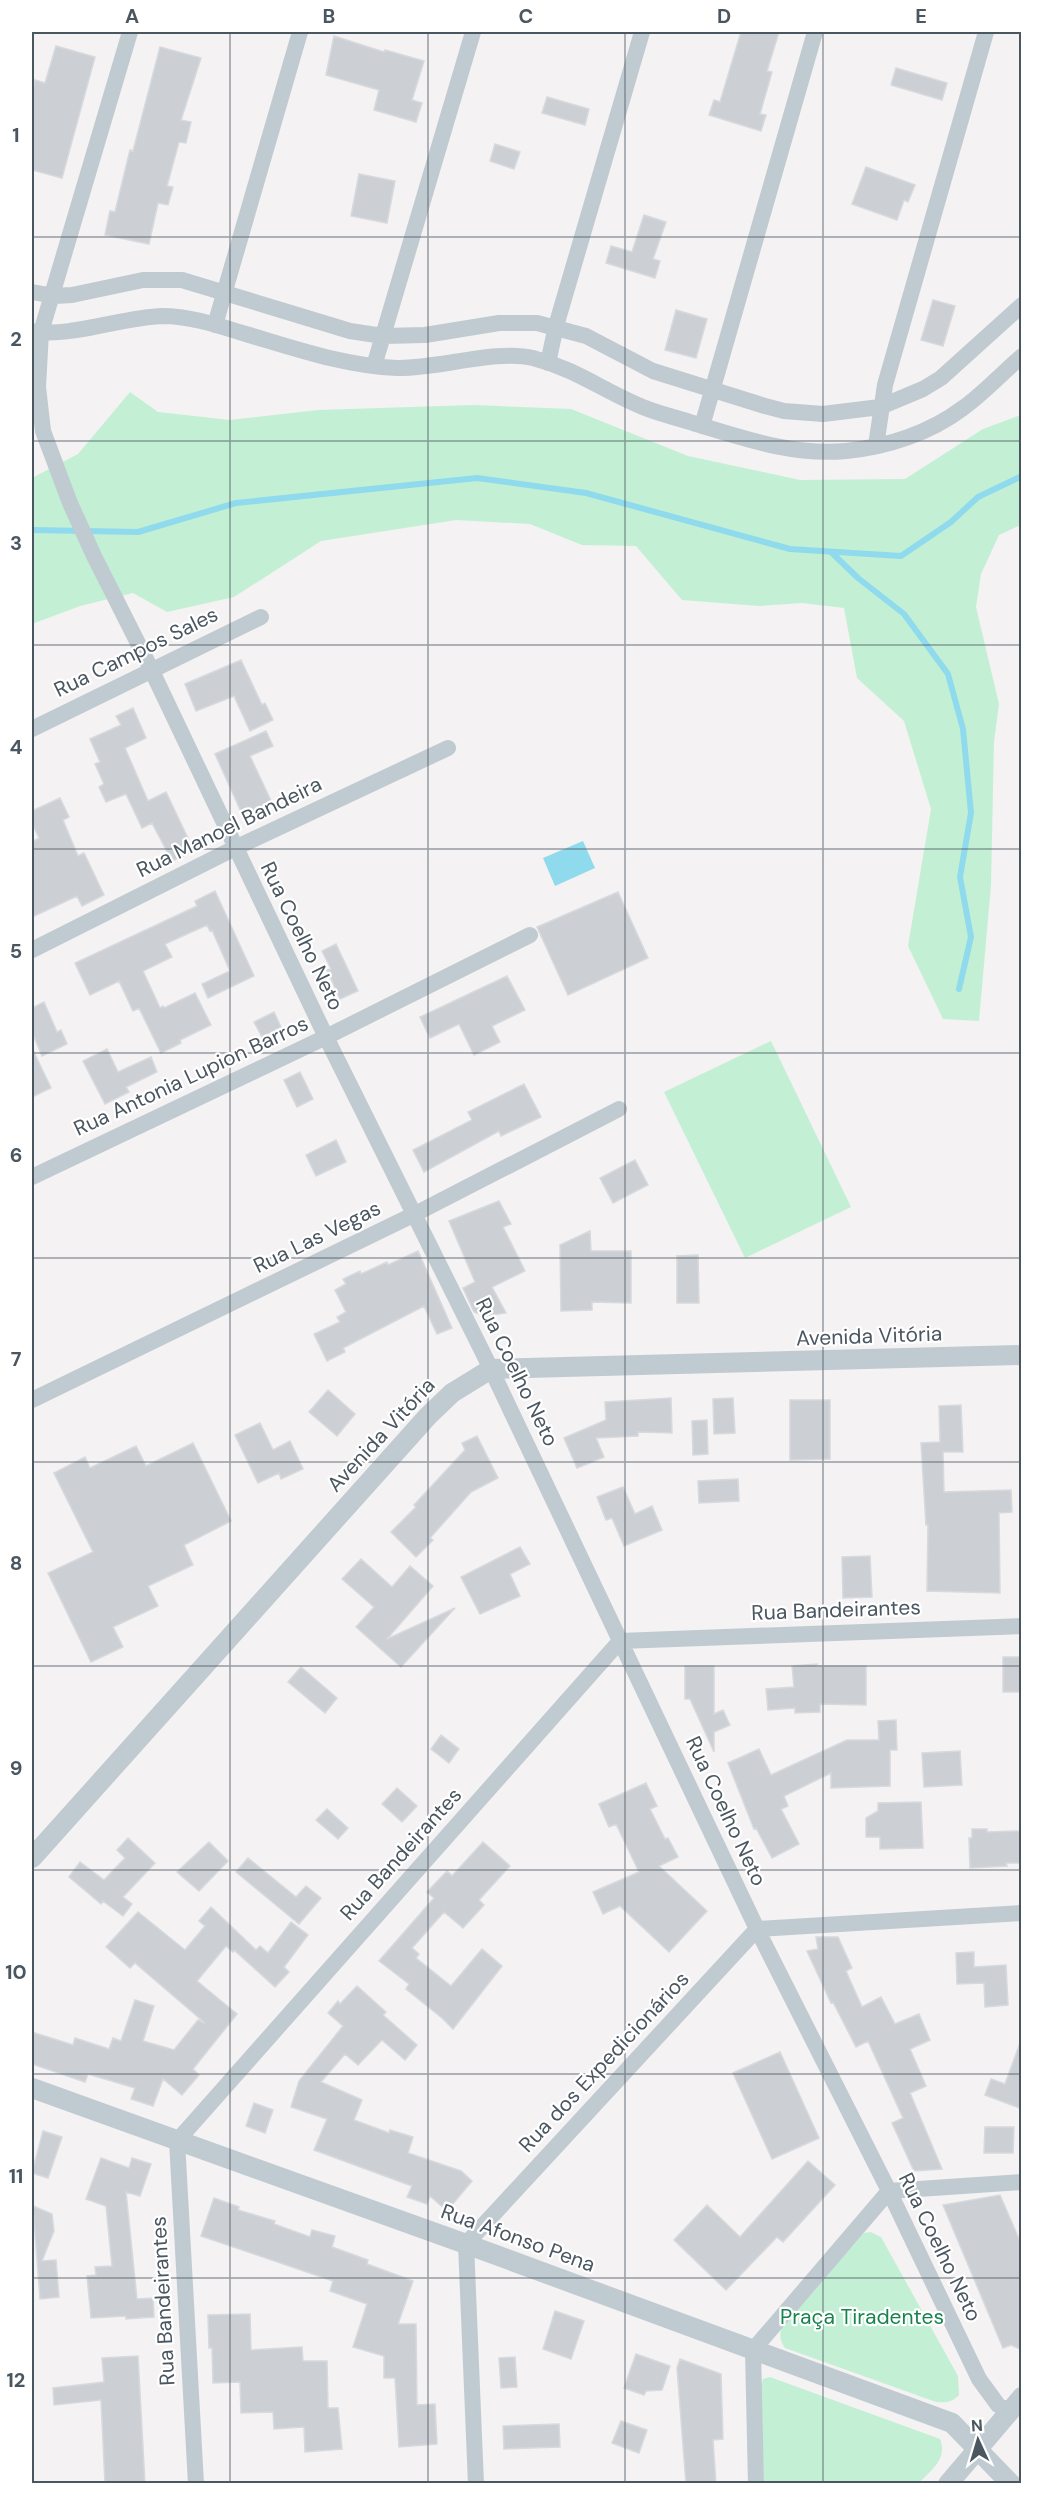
<svg xmlns="http://www.w3.org/2000/svg" width="1053" height="2515" viewBox="0 0 1053 2515" font-family="'DM Sans',sans-serif">
  <style>
    .green { fill: #c3f0d4 }
    .water { fill: #90daed }
    .lines { fill: none; stroke-linecap: round; stroke-linejoin: round }
    .stream { stroke: #90daed; stroke-width: 6 }
    .building { fill: #cccfd4; stroke: #d6d9dd; stroke-width: 1.5 }
    .minor { stroke: #c0cad1; stroke-width: 16 }
    .tertiary { stroke: #c0cad1; stroke-width: 20 }
    .grid { fill: none; stroke: #4a5660; stroke-width: 1.5; stroke-opacity: 0.55 }
    .labels { text-anchor: middle; dominant-baseline: central; stroke-width: 4.5; stroke-linejoin: round; paint-order: stroke }
    .street-label { font-size: 21px; fill: #4a5660; stroke: #fff }
    .park-label { font-size: 21px; fill: #18844d; stroke: #fff }
    .neatline { fill: none; stroke: #4a5660; stroke-width: 2 }
    .grid-label { font-size: 20px; text-anchor: middle; font-weight: bold; fill: #4a5660 }
  </style>
  <rect width="100%" height="100%" fill="#f4f2f2"/>
  <path class="green" d="M130 392 158 412 230 420 318 410 473 405 571 409 688 456 800 480 905 479 983 429 1021 415V525L999 535 981 574 976 607 999 704 994 742 991 885 979 1021 943 1019 908 946 931 809 904 721 857 678 844 608 802 603 759 606 682 600 636 546 582 545 530 524 456 520 321 541 234 597 167 612 133 593 80 606 32 624V478L78 454Z
    M771 1041 851 1207 745 1258 664 1092Z
    M871 2232 881 2237 958 2376 959 2395C952 2402 947 2403 936 2402L785 2348C778 2338 780 2332 784 2321L864 2233Z
    M770 2377 940 2439C948 2459 931 2470 919 2483H764L760 2390 763 2379Z"/>
  <path class="water" d="M583 841 595 868 555 886 543 858Z"/>
  <g class="lines">
    <path class="stream" d="M32 530 138 532 236 503 477 478 586 493 790 549 901 556 951 522 978 497 1022 476
      M831 552 858 578 904 614 948 674 963 729 971 813 960 877 971 937 959 989"/>
  </g>
  <path class="building" d="M741 32H779L767 71 772 72 760 114 766 115 761 131 709 115 714 100 720 102Z
    M334 36 384 52 385 50 424 61 412 100 422 103 416 122 374 110 379 90 326 75Z
    M56 46 95 57 62 178 32 170V94L35 80 45 83Z
    M160 47 201 58 181 120 191 122 186 143 179 142 167 186 173 187 168 205 158 203 149 244 105 235 110 211 115 212 130 150 133 151Z
    M896 68 947 83 942 100 891 85Z
    M547 97 589 109 585 125 542 113Z
    M495 144 520 152 514 169 490 161Z
    M866 167 915 185 908 202 904 200 897 220 852 204Z
    M359 174 395 181 387 223 351 216Z
    M644 215 666 222 653 259 660 261 655 278 606 263 611 246 632 252Z
    M933 300 955 306 943 346 921 340Z
    M676 310 707 319 696 358 665 350Z
    M241 660 262 705 265 703 273 720 250 731 234 696 196 711 185 684Z
    M133 708 146 738 125 748 148 801 166 792 194 851 172 861 152 823 142 828 126 794 106 802 99 787 104 784 95 764 100 762 90 739 121 725 116 716Z
    M266 731 273 746 250 756 272 803 243 816 215 754Z
    M60 798 69 817 63 820 78 856 84 853 104 895 82 906 77 896 32 917V842L39 838 32 823V811Z
    M215 891 254 976 208 998 202 984 230 971 212 930 210 931 207 925 165 944 172 957 143 971 160 1008 163 1006 164 1008 195 993 211 1025 180 1040 181 1043 161 1053 139 1008 133 1011 119 981 90 995 75 963 197 906 195 901Z
    M618 892 648 958 568 995 537 927Z
    M336 944 358 991 340 999 327 970 331 969 322 951Z
    M507 976 525 1010 492 1026 500 1042 474 1055 459 1024 430 1038 420 1017Z
    M44 1002 57 1032 61 1030 67 1044 42 1056 32 1032V1008Z
    M274 1012 281 1027 262 1037 254 1022Z
    M32 1048 51 1088 32 1097Z
    M107 1049 118 1072 151 1057 157 1072 126 1087 129 1092 105 1104 83 1061Z
    M300 1072 313 1099 297 1107 284 1080Z
    M524 1084 541 1117 501 1136 499 1131 424 1172 413 1150 472 1120 468 1112Z
    M336 1140 346 1162 316 1176 306 1155Z
    M635 1160 648 1185 613 1203 600 1178Z
    M499 1201 511 1224 503 1227 525 1271 492 1287 506 1313 484 1316 474 1312 463 1288 475 1282 449 1221Z
    M590 1231 591 1251H631V1303L592 1302V1310L561 1311 560 1245Z
    M418 1251 452 1328 437 1334 424 1306 343 1348 345 1352 327 1361 314 1334 340 1322 337 1317 346 1312 335 1290 346 1284 343 1279 360 1271 361 1274 387 1262 388 1265Z
    M698 1255 699 1303H677V1256Z
    M328 1390 355 1414 337 1436 309 1412Z
    M671 1398 672 1433 638 1432V1436L596 1438 604 1457 577 1468 564 1438 606 1420 605 1402Z
    M733 1398 735 1433 714 1434 713 1399Z
    M790 1400H830V1459L790 1460Z
    M961 1405 963 1452H943L944 1492 1011 1490 1012 1512 999 1513 1000 1593 927 1591 928 1525H926L921 1443 940 1442 939 1406Z
    M707 1420 708 1454 693 1455 692 1421Z
    M260 1423 273 1450 290 1441 303 1469 281 1479 279 1473 258 1483 235 1435Z
    M477 1436 498 1478 471 1492 430 1538 433 1540 416 1557 391 1532 416 1507 414 1505 465 1450 462 1443Z
    M193 1443 231 1521 184 1545 193 1565 148 1586 158 1606 113 1627 123 1647 91 1662 48 1573 93 1552 54 1473 85 1457 90 1468 136 1446 146 1466Z
    M738 1479 739 1501 699 1503 698 1481Z
    M623 1487 635 1514 652 1506 662 1530 624 1546 612 1518 606 1520 597 1497Z
    M520 1547 530 1564 510 1574 520 1596 480 1614 461 1577Z
    M870 1556 872 1597 843 1598 842 1557Z
    M361 1559 392 1587 410 1566 433 1586 387 1639 455 1608 401 1667 356 1627 374 1607 342 1579Z
    M1003 1657H1022V1692H1003Z
    M817 1664V1666H866V1705L820 1704V1712L795 1713V1708L768 1710 766 1689 794 1687 792 1666Z
    M685 1666H714V1714L723 1710 730 1725 714 1732V1752L690 1699H685Z
    M301 1667 337 1698 325 1713 288 1682Z
    M896 1720 897 1750H890V1786L831 1788V1773L784 1796 788 1806 781 1809 799 1844 772 1858 756 1828 754 1829 728 1763 759 1749 771 1775 847 1740H879L878 1721Z
    M441 1735 459 1749 449 1763 431 1749Z
    M960 1751 962 1785 924 1787 922 1753Z
    M646 1783 657 1806 650 1809 665 1839 668 1838 678 1857 659 1866 707 1911 669 1952 620 1906 603 1914 593 1892 639 1872 616 1824 609 1827 599 1804Z
    M397 1788 417 1806 402 1822 382 1804Z
    M921 1802 923 1848 880 1849V1837H866V1818L878 1811V1803Z
    M327 1809 348 1828 338 1839 316 1820Z
    M972 1829H987V1832L1022 1831V1863H1006L1007 1866 970 1868 969 1838H972Z
    M128 1838 155 1863 123 1897 132 1904 123 1916 103 1901 101 1904 69 1877 80 1862 104 1880 125 1858 117 1850Z
    M209 1842 228 1861 199 1891 177 1872Z
    M483 1842 510 1866 479 1900 484 1905 463 1928 444 1912 412 1948 419 1954 416 1958 451 1986 482 1949 502 1966 453 2029 442 2018 406 1989 409 1984 379 1961 434 1898 427 1892 447 1871 452 1876Z
    M248 1858 296 1897 306 1886 321 1898 299 1924 236 1872Z
    M211 1907 256 1950 260 1946 268 1953 291 1922 308 1935 284 1967 289 1972 275 1987 234 1950 233 1952 226 1946 197 1981 237 2014 193 2069 199 2075 182 2095 163 2079 153 2106 131 2099 135 2088 88 2074 85 2082 32 2064V2032L73 2045 75 2038 109 2049 113 2038 121 2041 135 2000 154 2006 143 2041 174 2050 198 2020 205 2023 135 1963 130 1968 106 1947 138 1912 185 1950 205 1926 199 1921Z
    M816 1937H838L852 1968 846 1971 862 2007 881 1997 895 2024 919 2014 930 2040 910 2049 926 2086 910 2093 942 2169 914 2171 892 2123 903 2118 868 2041 856 2047 833 2002 831 2003 807 1951 818 1949Z
    M974 1952V1967L1006 1965 1008 2005 985 2007 984 1983 957 1984 956 1953Z
    M357 1986 386 2012 383 2015 417 2045 405 2060 382 2040 358 2065 345 2054 321 2082 362 2100 354 2120 389 2133 390 2130 413 2137 408 2153 461 2171 472 2181 447 2211 430 2196 427 2204 407 2197 412 2186 314 2150 327 2119 291 2107 299 2081 343 2026 328 2013 338 2001 340 2004Z
    M1020 2043 1022 2044V2109L985 2095 991 2079 1005 2084Z
    M780 2052 819 2138 772 2159 733 2073Z
    M254 2103 273 2110 265 2133 246 2126Z
    M985 2127H1014L1013 2153H984Z
    M43 2131 62 2137 48 2178 32 2173Z
    M101 2158 129 2168 132 2158 151 2164 140 2196 126 2192 137 2299 153 2298 154 2317 126 2319V2316L91 2318 87 2276 96 2275 95 2267 112 2266 106 2206 86 2199Z
    M808 2161 835 2185 783 2242 777 2237 726 2290 674 2240 707 2205 740 2237Z
    M1000 2195 1022 2246V2350L1011 2345 1003 2348 943 2205Z
    M214 2198 239 2207 238 2210 275 2221 274 2224 310 2237 312 2230 335 2236 332 2247 368 2260 367 2264 413 2281 398 2324H416L417 2405 435 2404 437 2444 399 2447 395 2378H384V2356L353 2347 367 2304 330 2291 333 2281 201 2236Z
    M33 2206 52 2214 54 2231 42 2261 56 2260 59 2297 40 2299Z
    M555 2311 584 2321 571 2359 543 2349Z
    M250 2314 251 2350 302 2347 303 2361H327L328 2408H338L342 2449 305 2452 304 2427 274 2429 273 2412 241 2413 240 2382 213 2383 212 2348H209L208 2315Z
    M636 2354 670 2366 662 2390 646 2391 644 2395 624 2388Z
    M138 2356 145 2484H105L101 2400 54 2405 53 2388 104 2382 102 2358Z
    M515 2357 517 2387 501 2388 499 2358Z
    M680 2359 721 2374 723 2439 713 2440 716 2484H686L677 2368Z
    M621 2421 647 2430 639 2453 612 2443Z
    M559 2424 560 2447 504 2449 503 2426Z"/>
  <g class="lines">
    <path class="minor" d="M130 32 41 332 38 387 43 431 70 503 94 556 151 669 326 1037 491 1369 757 1929 889 2191 979 2379 998 2405 1008 2411
      M32 292 54 296 72 295 143 280H182L350 331 383 336 425 335 499 323H537L586 336 653 371 765 406 784 411 823 414 880 407 923 389 941 378 1022 305
      M215 325 300 32
      M32 331C70 338 123 317 162 316 188 316 214 324 239 332 291 347 343 366 397 368 437 369 497 349 533 358 575 369 599 388 638 405 655 413 675 417 693 423 743 438 793 456 846 451 887 447 930 433 963 408 984 393 1002 373 1022 356
      M548 363 556 326 642 32
      M374 366 473 32
      M702 426 815 32
      M876 446 885 385 986 32
      M32 729 261 617
      M32 950 235 848 448 748
      M32 1177 326 1037 530 935
      M32 1400 415 1214 619 1109
      M196 2484 177 2141 620 1641 1022 1626
      M476 2484 466 2244 757 1929 1022 1913
      M756 2484 753 2350 889 2191 1022 2182"/>
    <path class="tertiary" d="M32 1858 428 1416 452 1393 491 1369 1022 1355
      M32 2088 466 2244 952 2423 1011 2484
      M948 2484 1022 2397"/>
  </g>
  <path class="grid" d="M230 32V2484M428 32V2484M625 32V2484M823 32V2484M32 237H1022M32 441H1022M32 645H1022M32 849H1022M32 1053H1022M32 1258H1022M32 1462H1022M32 1666H1022M32 1870H1022M32 2074H1022M32 2278H1022"/>
  <g class="labels">
    <g class="street-label">
      <text transform="translate(136 652) rotate(-26)">Rua Campos Sales</text>
      <text transform="translate(229 827) rotate(-26)">Rua Manoel Bandeira</text>
      <text transform="translate(302 936) rotate(64)">Rua Coelho Neto</text>
      <text transform="translate(191 1076) rotate(-25)">Rua Antonia Lupion Barros</text>
      <text transform="translate(317 1237) rotate(-26)">Rua Las Vegas</text>
      <text transform="translate(869 1336) rotate(-2)">Avenida Vitória</text>
      <text transform="translate(517 1372) rotate(64)">Rua Coelho Neto</text>
      <text transform="translate(381 1435) rotate(-47)">Avenida Vitória</text>
      <text transform="translate(836 1610) rotate(-2)">Rua Bandeirantes</text>
      <text transform="translate(726 1811) rotate(65)">Rua Coelho Neto</text>
      <text transform="translate(401 1854) rotate(-48)">Rua Bandeirantes</text>
      <text transform="translate(604 2062) rotate(-47)">Rua dos Expedicionários</text>
      <text transform="translate(518 2238) rotate(20)">Rua Afonso Pena</text>
      <text transform="translate(940 2247) rotate(64)">Rua Coelho Neto</text>
      <text transform="translate(163 2301) rotate(-93)">Rua Bandeirantes</text>
    </g>
    <g class="park-label">
      <text x="862" y="2317">Praça Tiradentes</text>
    </g>
  </g>
  <rect width="1053" height="2515" fill="none" stroke="#ffffff" stroke-width="66"/>
  <g transform="translate(978 2440) rotate(356)" stroke="#ffffff" stroke-width="4.5" paint-order="stroke">
  <path d="M0-4.5L10 22L0 15L-10 22Z" fill="#4a5660"/>
  <text y="-9" font-size="16" font-weight="bold" text-anchor="middle" fill="#4a5660">N</text>
  </g>
  <rect x="33" y="33" width="987" height="2449" class="neatline"/>
  <g class="grid-label">
    <text x="132" y="23">A</text>
    <text x="329" y="23">B</text>
    <text x="526" y="23">C</text>
    <text x="724" y="23">D</text>
    <text x="921" y="23">E</text>
    <text x="16" y="142">1</text>
    <text x="16" y="346">2</text>
    <text x="16" y="550">3</text>
    <text x="16" y="754">4</text>
    <text x="16" y="958">5</text>
    <text x="16" y="1162">6</text>
    <text x="16" y="1366">7</text>
    <text x="16" y="1570">8</text>
    <text x="16" y="1775">9</text>
    <text x="16" y="1979">10</text>
    <text x="16" y="2183">11</text>
    <text x="16" y="2387">12</text>
  </g>
</svg>
